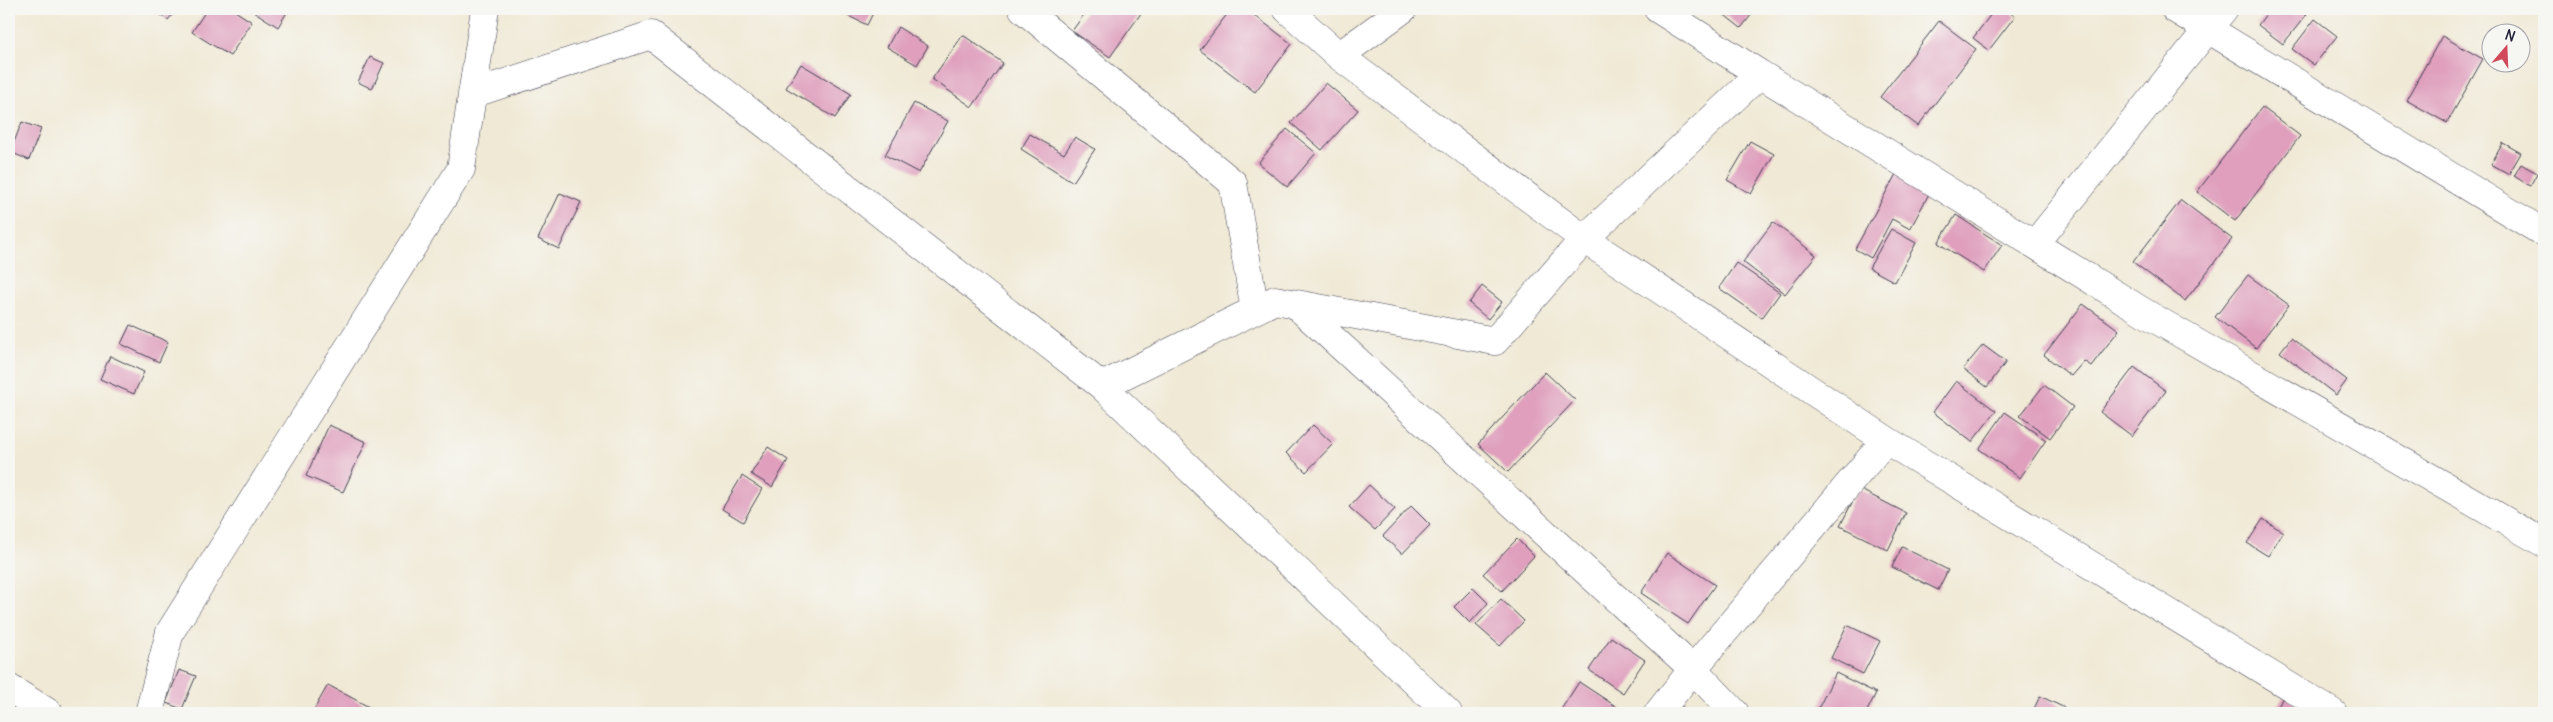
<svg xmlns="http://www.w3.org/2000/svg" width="2553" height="722" viewBox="0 0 2553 722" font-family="Delius,sans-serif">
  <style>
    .building { fill: #df9fbd }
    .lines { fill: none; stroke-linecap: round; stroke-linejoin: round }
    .street-casing { stroke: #414052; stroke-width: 29 }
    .street { stroke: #fff; stroke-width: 28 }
  </style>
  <rect width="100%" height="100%" fill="#f6f6f2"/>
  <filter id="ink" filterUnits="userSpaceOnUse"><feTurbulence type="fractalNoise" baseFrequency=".02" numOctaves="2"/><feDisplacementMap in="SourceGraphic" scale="10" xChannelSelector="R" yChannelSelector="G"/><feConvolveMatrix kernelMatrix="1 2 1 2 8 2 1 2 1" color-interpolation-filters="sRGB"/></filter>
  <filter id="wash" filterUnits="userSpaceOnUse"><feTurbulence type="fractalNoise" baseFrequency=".0096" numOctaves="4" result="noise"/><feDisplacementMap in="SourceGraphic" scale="20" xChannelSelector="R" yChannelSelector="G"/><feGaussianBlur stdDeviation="1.12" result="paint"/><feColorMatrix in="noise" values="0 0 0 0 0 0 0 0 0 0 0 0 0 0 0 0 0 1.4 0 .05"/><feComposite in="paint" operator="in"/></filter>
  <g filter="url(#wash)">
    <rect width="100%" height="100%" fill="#f0e9d5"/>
    <g id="blocks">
      <path class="building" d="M152 9H177L168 20Z
        M207 9H232L252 22 230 56 192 32Z
        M250 9H289L278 27Z
        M844 9H875L867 25 842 13Z
        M1088 9H1144L1110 57 1072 31Z
        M1231 9H1246L1292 44 1255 92 1200 50Z
        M1717 9H1756L1741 28Z
        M1995 9H2005L2015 16 1989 50 1973 38Z
        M2270 9H2300L2307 14 2283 44 2258 25Z
        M2315 19 2337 36 2314 65 2292 49Z
        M1939 21 1976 49 1918 126 1880 97Z
        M898 27 928 46 917 65 887 47Z
        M963 35 1003 63 972 107 932 79Z
        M2442 36 2483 59 2447 123 2406 100Z
        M370 57 384 63 372 89 358 82Z
        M801 64 851 94 835 118 786 88Z
        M1326 83 1358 110 1322 150 1291 123Z
        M914 103 948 121 919 173 885 155Z
        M2262 107 2300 136 2235 221 2197 192Z
        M22 122 41 129 29 160 10 152Z
        M1287 129 1316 153 1287 187 1258 163Z
        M1030 134 1064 154 1075 137 1095 149 1073 182 1021 149Z
        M1750 141 1774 154 1751 194 1727 180Z
        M2503 143 2521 153 2509 174 2491 164Z
        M2521 164 2537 173 2530 186 2514 176Z
        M1896 174 1930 192 1910 229 1892 219 1871 258 1855 249Z
        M560 193 581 202 559 249 538 239Z
        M2181 200 2232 239 2185 301 2133 262Z
        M1956 215 2002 245 1984 272 1938 243Z
        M1773 222 1816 255 1785 294 1743 262Z
        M1891 229 1916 243 1895 282 1869 268Z
        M1736 263 1780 293 1762 318 1719 288Z
        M2248 275 2289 305 2256 348 2215 317Z
        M1482 286 1502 302 1488 319 1469 303Z
        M2083 304 2119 330 2091 366 2084 361 2071 376 2044 355Z
        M130 325 168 342 159 362 121 344Z
        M2291 338 2347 380 2336 395 2280 352Z
        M1983 345 2006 362 1987 387 1963 369Z
        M110 356 144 372 134 394 100 379Z
        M2134 367 2166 391 2132 436 2100 412Z
        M1545 372 1575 400 1508 472 1478 444Z
        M1956 381 1996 411 1972 442 1933 412Z
        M2044 385 2073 407 2050 438 2020 416Z
        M2005 412 2046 440 2020 478 1979 449Z
        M329 425 366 442 343 492 306 476Z
        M1313 425 1333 444 1306 472 1286 453Z
        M768 447 788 460 772 487 751 474Z
        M742 476 762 489 743 522 722 509Z
        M1369 485 1395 509 1375 530 1349 507Z
        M1859 489 1906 513 1888 550 1840 526Z
        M1411 506 1430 525 1402 554 1383 536Z
        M2263 519 2283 532 2268 556 2247 543Z
        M1517 539 1534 556 1502 591 1483 574Z
        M1902 547 1948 570 1938 590 1892 567Z
        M1667 553 1715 585 1688 624 1641 593Z
        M1473 588 1488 603 1470 623 1454 607Z
        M1501 599 1524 621 1500 646 1476 625Z
        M1847 625 1880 641 1863 674 1831 658Z
        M1611 637 1645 660 1623 693 1589 670Z
        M179 670 196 676 182 709 166 703Z
        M1836 673 1876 693 1866 713H1816Z
        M1579 682 1626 713H1563L1560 711Z
        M328 685 369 707 366 713H312Z
        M2040 696 2075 713H2032Z
        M2283 697 2319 713H2275Z
        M1681 706 1691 713H1675Z"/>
    </g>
  </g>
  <g filter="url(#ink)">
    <use href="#blocks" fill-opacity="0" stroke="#414052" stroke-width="1"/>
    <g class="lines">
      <g class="street-casing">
        <path id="street" d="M1023 9 1233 183 1255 310
          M1287 9 1339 56 1584 239 1886 440 1693 669 1295 304
          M2175 9 2544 233
          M1339 56 1403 9
          M1760 74 2145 313 2544 543
          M472 94 651 35 1102 386 1275 300 1495 341 1584 239 1760 74 1658 9
          M2035 244 2224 9
          M1102 386 1448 713
          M1886 440 2333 713
          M9 688 49 713
          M149 713 170 632 461 169 485 9
          M1658 713 1693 669 1735 713"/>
      </g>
      <use href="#street" class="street"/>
    </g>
  </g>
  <rect width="2553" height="722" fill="none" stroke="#f6f6f2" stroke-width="30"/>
  <g transform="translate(2506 48) rotate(19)"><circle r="24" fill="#f6f6f2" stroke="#a1a1a9"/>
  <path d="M0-4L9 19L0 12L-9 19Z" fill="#d1495b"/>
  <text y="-8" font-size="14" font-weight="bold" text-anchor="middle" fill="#22223b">N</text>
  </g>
</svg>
